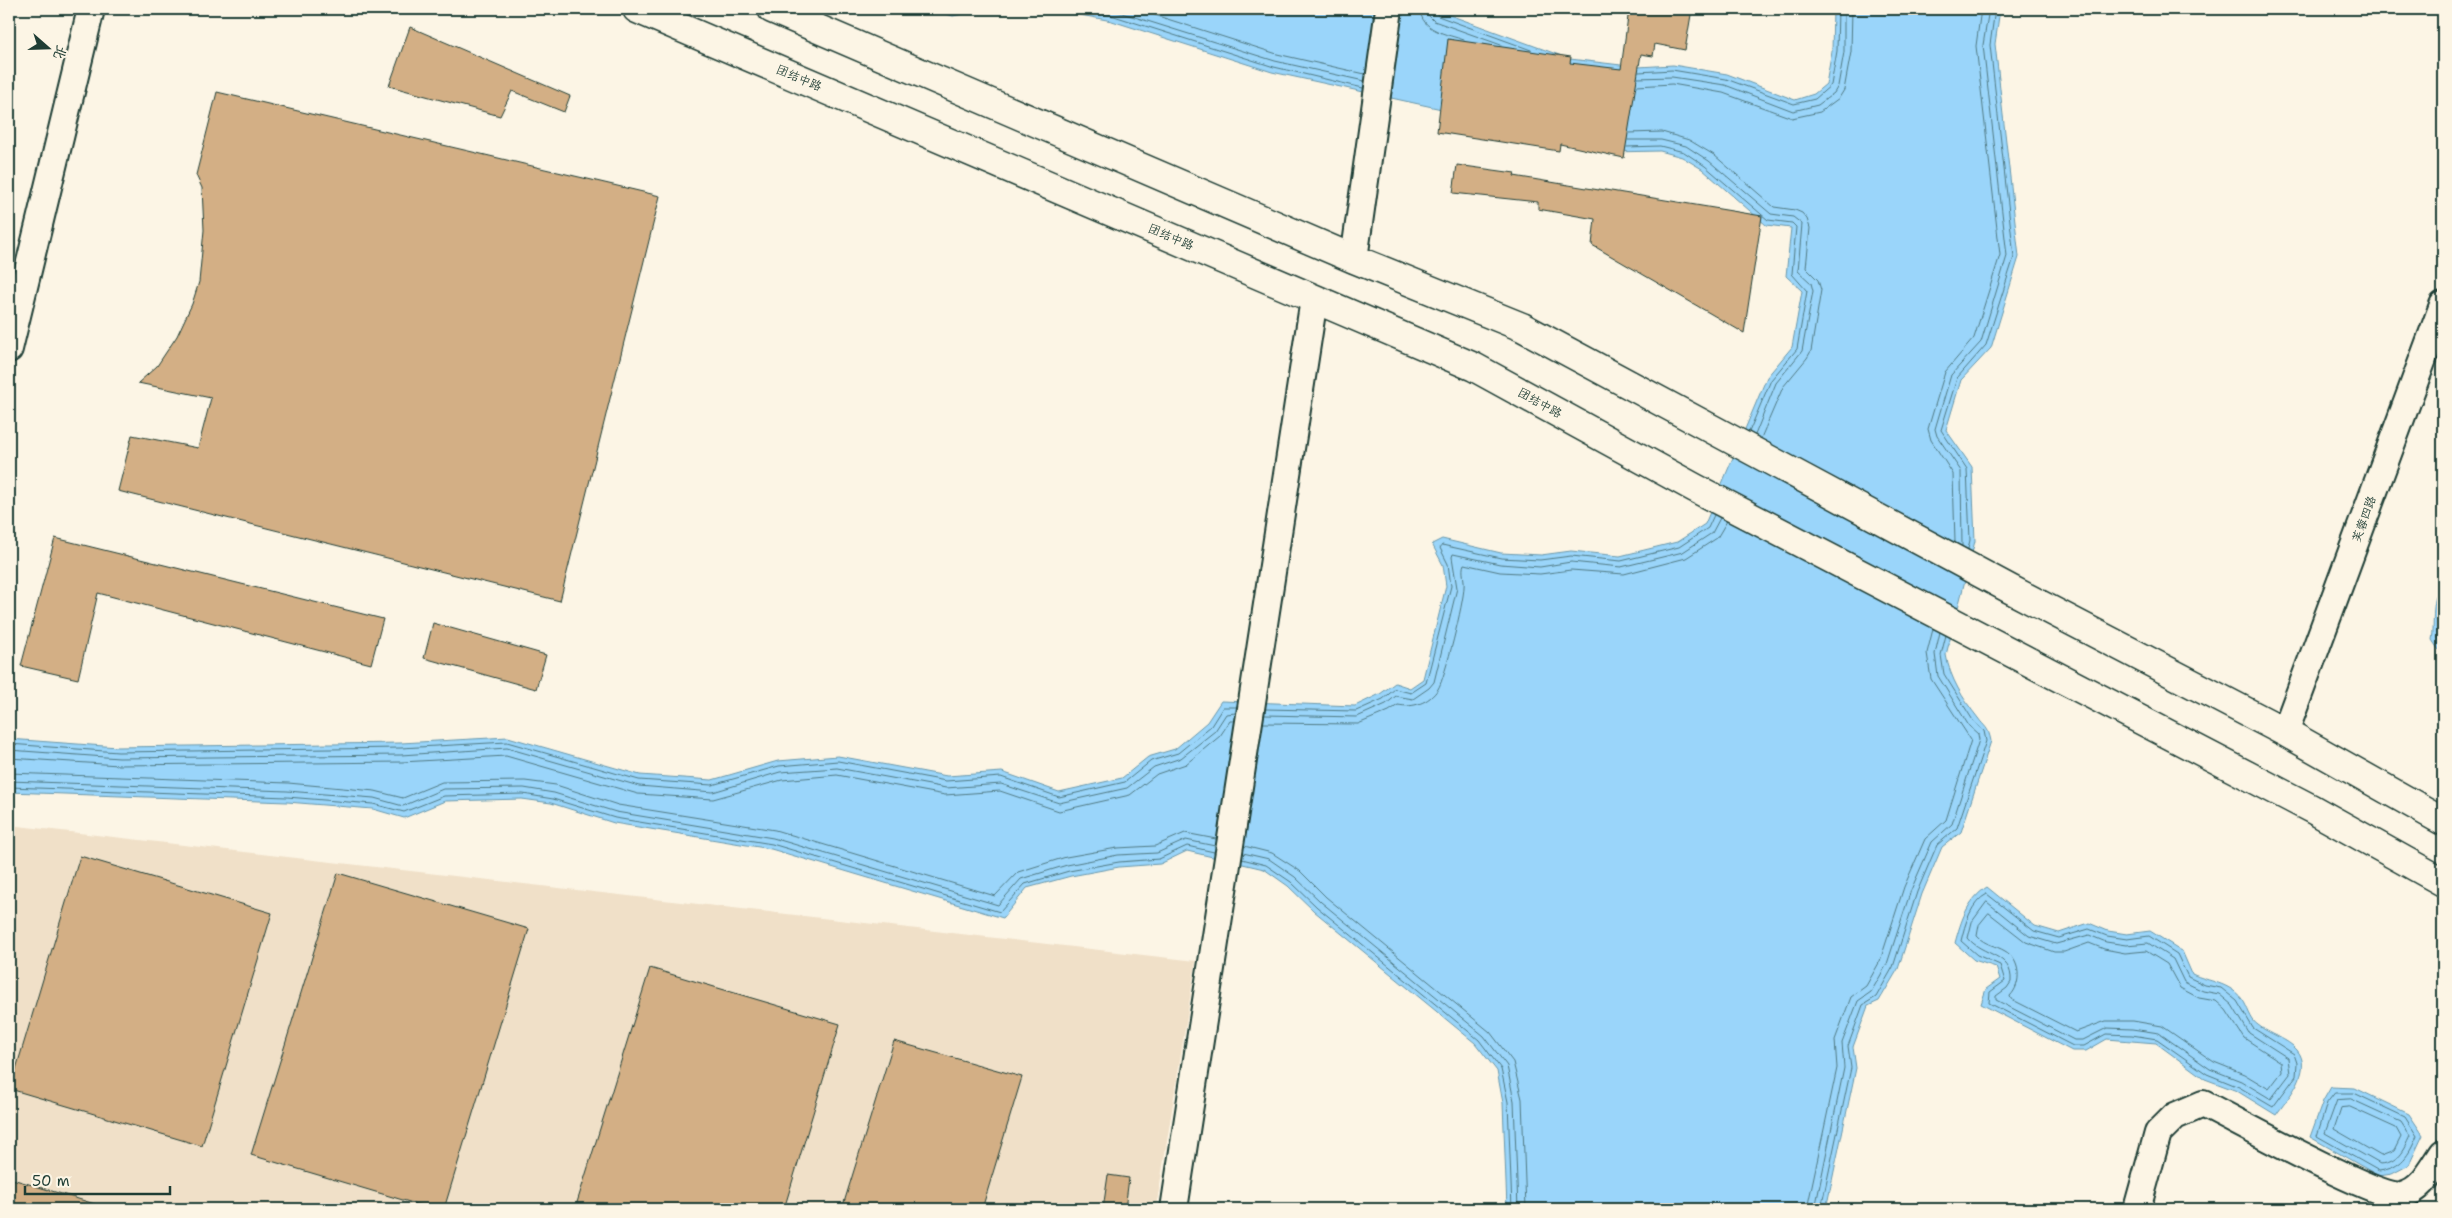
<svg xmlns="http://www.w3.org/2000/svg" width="2452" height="1218" viewBox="0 0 2452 1218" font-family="'Shantell Sans','LXGW WenKai TC',sans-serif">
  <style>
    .built { fill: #f0e0c8 }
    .water { fill: #9ad5fa; stroke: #6998ab }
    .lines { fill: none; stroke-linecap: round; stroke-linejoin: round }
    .shore { stroke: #507a83; stroke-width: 1 }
    .building { fill: #d3af85; stroke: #1f3d34 }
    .minor-casing { stroke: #1f3d34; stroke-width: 30 }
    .major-casing { stroke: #1f3d34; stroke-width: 31 }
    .minor { stroke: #fcf5e5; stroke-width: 26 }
    .major { stroke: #fcf5e5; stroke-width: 28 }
    .labels { text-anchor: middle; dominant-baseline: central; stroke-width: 4.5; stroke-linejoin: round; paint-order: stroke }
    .street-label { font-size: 12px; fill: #1f3d34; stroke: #fcf5e5 }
  </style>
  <rect width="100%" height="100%" fill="#fcf5e5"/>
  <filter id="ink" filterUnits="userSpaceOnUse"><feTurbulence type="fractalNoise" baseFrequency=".02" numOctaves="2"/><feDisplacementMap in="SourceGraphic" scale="10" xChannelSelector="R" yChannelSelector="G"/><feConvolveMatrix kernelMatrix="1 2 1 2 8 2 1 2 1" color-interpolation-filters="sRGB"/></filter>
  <g filter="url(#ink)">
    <path class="built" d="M9 825 1196 961 1156 1209H9Z"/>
    <path class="water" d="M930 9H986L953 16Z
      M1049 9H1433L1570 59 1638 67 1673 65 1727 74 1795 100 1814 94 1826 84 1832 51 1833 9H2000L1995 44 2019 257 1991 348 1961 380 1946 430 1972 467 1975 541 1946 655C1950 678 1963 699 1978 718 1985 728 1988 726 1991 741L1961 832 1942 847 1922 894 1898 969 1879 1001 1868 1006 1853 1047 1856 1068 1826 1209H1507L1503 1103 1497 1071 1475 1043 1314 911 1288 886 1264 869 1187 851 1160 864 1119 867 1071 876 1027 888 1003 918 771 849 614 823 551 803 522 799 445 801 404 818 373 809 287 802 9 792V739L118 747 401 743 508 737 640 775 712 780 778 761 838 756 947 776 1002 772 1059 792 1122 778 1148 757 1175 749 1207 722 1221 701 1355 706 1380 694 1395 683 1410 688 1423 679 1446 586 1443 565 1432 544 1442 539 1501 553 1541 555 1571 551 1620 556 1677 542 1705 524 1767 377 1792 347 1802 291 1786 276 1791 228 1766 225 1702 169 1682 157 1660 151 1611 152 1460 113 1272 72 1112 21Z
      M2443 585V653L2438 649 2432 640C2435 624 2430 595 2443 585Z
      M1987 887 2035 926 2059 933 2089 923 2108 931 2127 934 2150 931 2182 951 2192 974C2209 982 2229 982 2242 999 2248 1007 2250 1020 2258 1025 2269 1034 2288 1039 2297 1050 2314 1070 2287 1099 2276 1115L2237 1091 2205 1079 2156 1043 2107 1039 2086 1051H2072L1981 1004 1986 989 2000 979 1996 967 1974 960 1955 943C1961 921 1967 900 1987 887Z
      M2331 1087 2355 1088 2409 1114 2423 1135 2409 1165 2392 1174 2379 1176 2310 1137 2323 1101Z"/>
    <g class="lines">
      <path class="shore" d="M1075 9 1114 16 1274 67 1363 88
        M1109 9 1275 61 1364 81
        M1136 9 1277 54 1365 74
        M1420 9C1421 31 1447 34 1464 40
        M1428 9 1429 16 1434 21 1501 45
        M1434 9 1438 16 1531 50
        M1639 72 1672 70 1726 79 1794 104 1815 99 1831 85 1837 51 1838 9
        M1638 78 1672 77 1725 85 1793 111 1818 105 1834 93 1838 86 1844 52V9
        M1637 86 1672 84 1723 93 1792 118 1820 112 1839 98 1844 90 1851 52 1852 9
        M1629 133 1662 132 1689 140 1714 155 1774 207 1795 210 1802 213 1807 219 1810 228 1806 268 1818 280 1821 290 1811 351 1807 358 1783 387 1761 438
        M1628 140H1661L1686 146 1709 161 1771 214 1793 217 1802 224 1798 271 1811 283 1813 291 1802 351 1776 383 1755 435
        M1627 147 1660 146 1684 152 1705 166 1768 220 1792 223 1796 227 1792 274 1807 291 1797 349 1771 380 1749 432
        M1955 542 1953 474 1931 440 1928 429 1945 372 1974 338 2000 255 1976 46 1981 9
        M1962 546 1961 471 1937 436 1935 429 1951 375 1981 342 2007 256 1983 45 1989 9
        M1968 549 1970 540 1967 469 1941 430 1957 378 1986 345 2014 257 1990 45 1995 9
        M2443 591C2437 606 2440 622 2437 638L2443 647
        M1265 709 1356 711 1383 699 1395 689 1411 693 1426 683 1451 586 1448 564 1440 548 1442 545 1501 558 1540 560 1571 556 1621 561 1679 547 1708 528 1714 515
        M1265 715 1357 717 1386 704 1396 696 1413 699 1429 688 1434 682 1457 588 1452 557 1453 554 1500 564 1540 567 1571 562 1621 567 1683 552 1712 533 1720 518
        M1263 723 1358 724 1389 711 1398 705C1413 708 1429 703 1438 689 1445 678 1464 601 1464 587 1465 579 1461 571 1464 564L1500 572 1540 574 1571 570 1624 574 1686 558 1717 538 1727 521
        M9 744 118 752 401 748 507 742 639 780 712 785 779 766 838 761 946 781 1001 777 1059 797 1125 782 1151 761 1178 753 1211 726 1223 707H1237
        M9 750 119 758 401 755 507 748 639 786 713 792 780 772 837 768 946 788 1001 784 1059 803 1127 788 1154 767 1181 758 1215 731 1226 714 1236 713
        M9 758 119 765 402 762 506 756 638 794 713 799 782 780 837 775 945 795 1000 791 1059 811 1130 795 1157 774 1186 764 1220 736 1230 721H1235
        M9 773 288 783 375 791 403 798 442 782 525 781 556 785 618 805 775 830 995 896 1018 872 1066 857 1117 848 1155 846 1185 833 1216 839
        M9 781 287 791 374 798 403 806 443 789 524 788 554 793 616 812 773 838 998 905 1021 879 1067 865 1118 855 1157 853 1186 840 1215 846
        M9 787 287 797 373 804 404 812 444 796 523 794 553 799 615 818 772 844 1000 912 1025 884 1069 871 1119 862 1159 859 1187 846 1214 852
        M1244 846 1272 853 1300 871 1326 897 1490 1032 1513 1062 1522 1099 1526 1209
        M1243 853 1269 859 1295 877 1321 902 1484 1036 1507 1066 1514 1101 1518 1209
        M1242 859 1266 865 1291 882 1317 907 1479 1040 1501 1069 1508 1102 1512 1209
        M1987 894 2034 931 2059 938 2089 929 2107 936 2127 939 2149 936 2177 954 2188 977 2205 985 2221 988 2237 1001 2253 1028 2294 1054 2297 1063 2296 1076 2273 1107 2239 1087 2207 1074 2157 1039 2132 1035 2106 1034 2084 1046H2073L1989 1003 1990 992 2005 981 2000 965 1977 955 1961 941C1965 924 1971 902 1987 894Z
        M1987 902 2029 936 2056 944 2089 935 2106 942 2126 945 2148 943 2173 959 2184 982 2203 991 2219 994 2232 1005 2249 1033 2288 1058 2290 1074 2271 1099 2241 1081 2210 1069 2159 1033 2132 1029 2107 1028 2083 1040H2074L1996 1000V996L2007 988 2011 982C2013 953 1982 956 1968 938L1972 922Z
        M1989 913 2026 942 2054 952H2064L2089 943 2104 949 2125 953 2146 951 2167 964 2180 988 2199 998 2216 1001 2226 1010 2244 1038 2281 1062 2282 1072 2269 1089 2244 1074 2214 1062 2162 1026 2133 1021H2106L2076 1032 2011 999 2010 996C2022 984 2021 960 2005 951 1995 945 1985 945 1977 936L1979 925Z
        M2335 1093H2354L2405 1117 2417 1136C2409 1155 2402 1168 2379 1171L2317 1136 2327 1103Z
        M2351 1099 2401 1122 2410 1136C2403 1151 2398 1163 2380 1164L2325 1133 2337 1100Z
        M2350 1107 2396 1128 2401 1137 2394 1151 2381 1156 2334 1129 2341 1108Z
        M1807 1209 1837 1068 1835 1040 1851 997 1866 986 1880 961 1904 887 1925 839 1946 820 1971 740 1931 679 1927 653 1933 629
        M1815 1209 1844 1068 1842 1043 1858 1001 1871 992 1887 964 1911 890 1932 842 1952 824 1979 740 1978 734 1969 726 1938 676 1935 654 1940 632
        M1821 1209 1851 1068 1848 1046 1863 1005 1876 997 1893 967 1917 892 1937 845 1957 828 1986 741 1984 731 1974 722 1944 674 1941 655 1946 635"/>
    </g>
    <path class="building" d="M1629 9H1692L1685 50 1655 44 1653 56 1641 54 1624 158 1560 144 1559 151 1437 132 1448 39 1571 57 1570 63 1621 69Z
      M410 27 570 96 564 112 512 91 500 116 389 86Z
      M217 92 660 196 560 601 118 491 132 435 198 448 211 398 138 383 157 366 177 336 192 304 199 282 204 230 202 188 196 175Z
      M1457 165 1515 173 1514 176 1599 190V189L1762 216 1744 333 1592 245 1595 219 1538 209V202L1453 193Z
      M55 538 383 619 371 664 98 593 78 679 21 666Z
      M433 623 546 655 536 689 424 658Z
      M80 856 272 913 202 1146 10 1089Z
      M338 873 529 929 444 1209H433L251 1155Z
      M650 968 840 1024 784 1209H575Z
      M894 1041 1022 1077 982 1209H842Z
      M1108 1175 1129 1178 1125 1209H1103Z
      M9 1178 98 1205V1209H9Z"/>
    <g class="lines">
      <g class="minor-casing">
        <path id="minor" d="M1354 259 1389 9
          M9 349 91 9
          M2285 732 2443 305
          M1174 1209 1314 299
          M2137 1209 2158 1133 2175 1116 2203 1104C2234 1119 2378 1200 2402 1195 2422 1191 2432 1169 2443 1153"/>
      </g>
      <g class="major-casing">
        <path id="major" d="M637 9 1474 367 1695 488 2312 809 2443 882
          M772 9 1354 259 1522 327 2010 589 2285 732 2443 821"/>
      </g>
      <use href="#minor" class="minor"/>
      <use href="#major" class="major"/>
    </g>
  </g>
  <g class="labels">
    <g class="street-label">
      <text transform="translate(799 78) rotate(23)">团结中路</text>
      <text transform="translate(1171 237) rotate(23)">团结中路</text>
      <text transform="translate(1540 403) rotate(29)">团结中路</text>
      <text transform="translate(2364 519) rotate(-70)">芙蓉四路</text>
    </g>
  </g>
  <rect width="2452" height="1218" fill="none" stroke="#fcf5e5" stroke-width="30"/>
  <rect x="15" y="15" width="2422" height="1188" fill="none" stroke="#1f3d34" stroke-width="2" filter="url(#ink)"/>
  <g transform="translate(48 48) rotate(110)" stroke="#fcf5e5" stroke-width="4" paint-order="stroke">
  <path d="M0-4L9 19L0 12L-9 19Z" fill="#1f3d34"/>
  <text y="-8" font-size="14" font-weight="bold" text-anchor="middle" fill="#1f3d34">北</text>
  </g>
  <path d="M25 1186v8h145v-8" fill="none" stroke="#1f3d34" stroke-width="2.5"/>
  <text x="32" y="1186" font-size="15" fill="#1f3d34" stroke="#fcf5e5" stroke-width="4" paint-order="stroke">50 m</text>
</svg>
